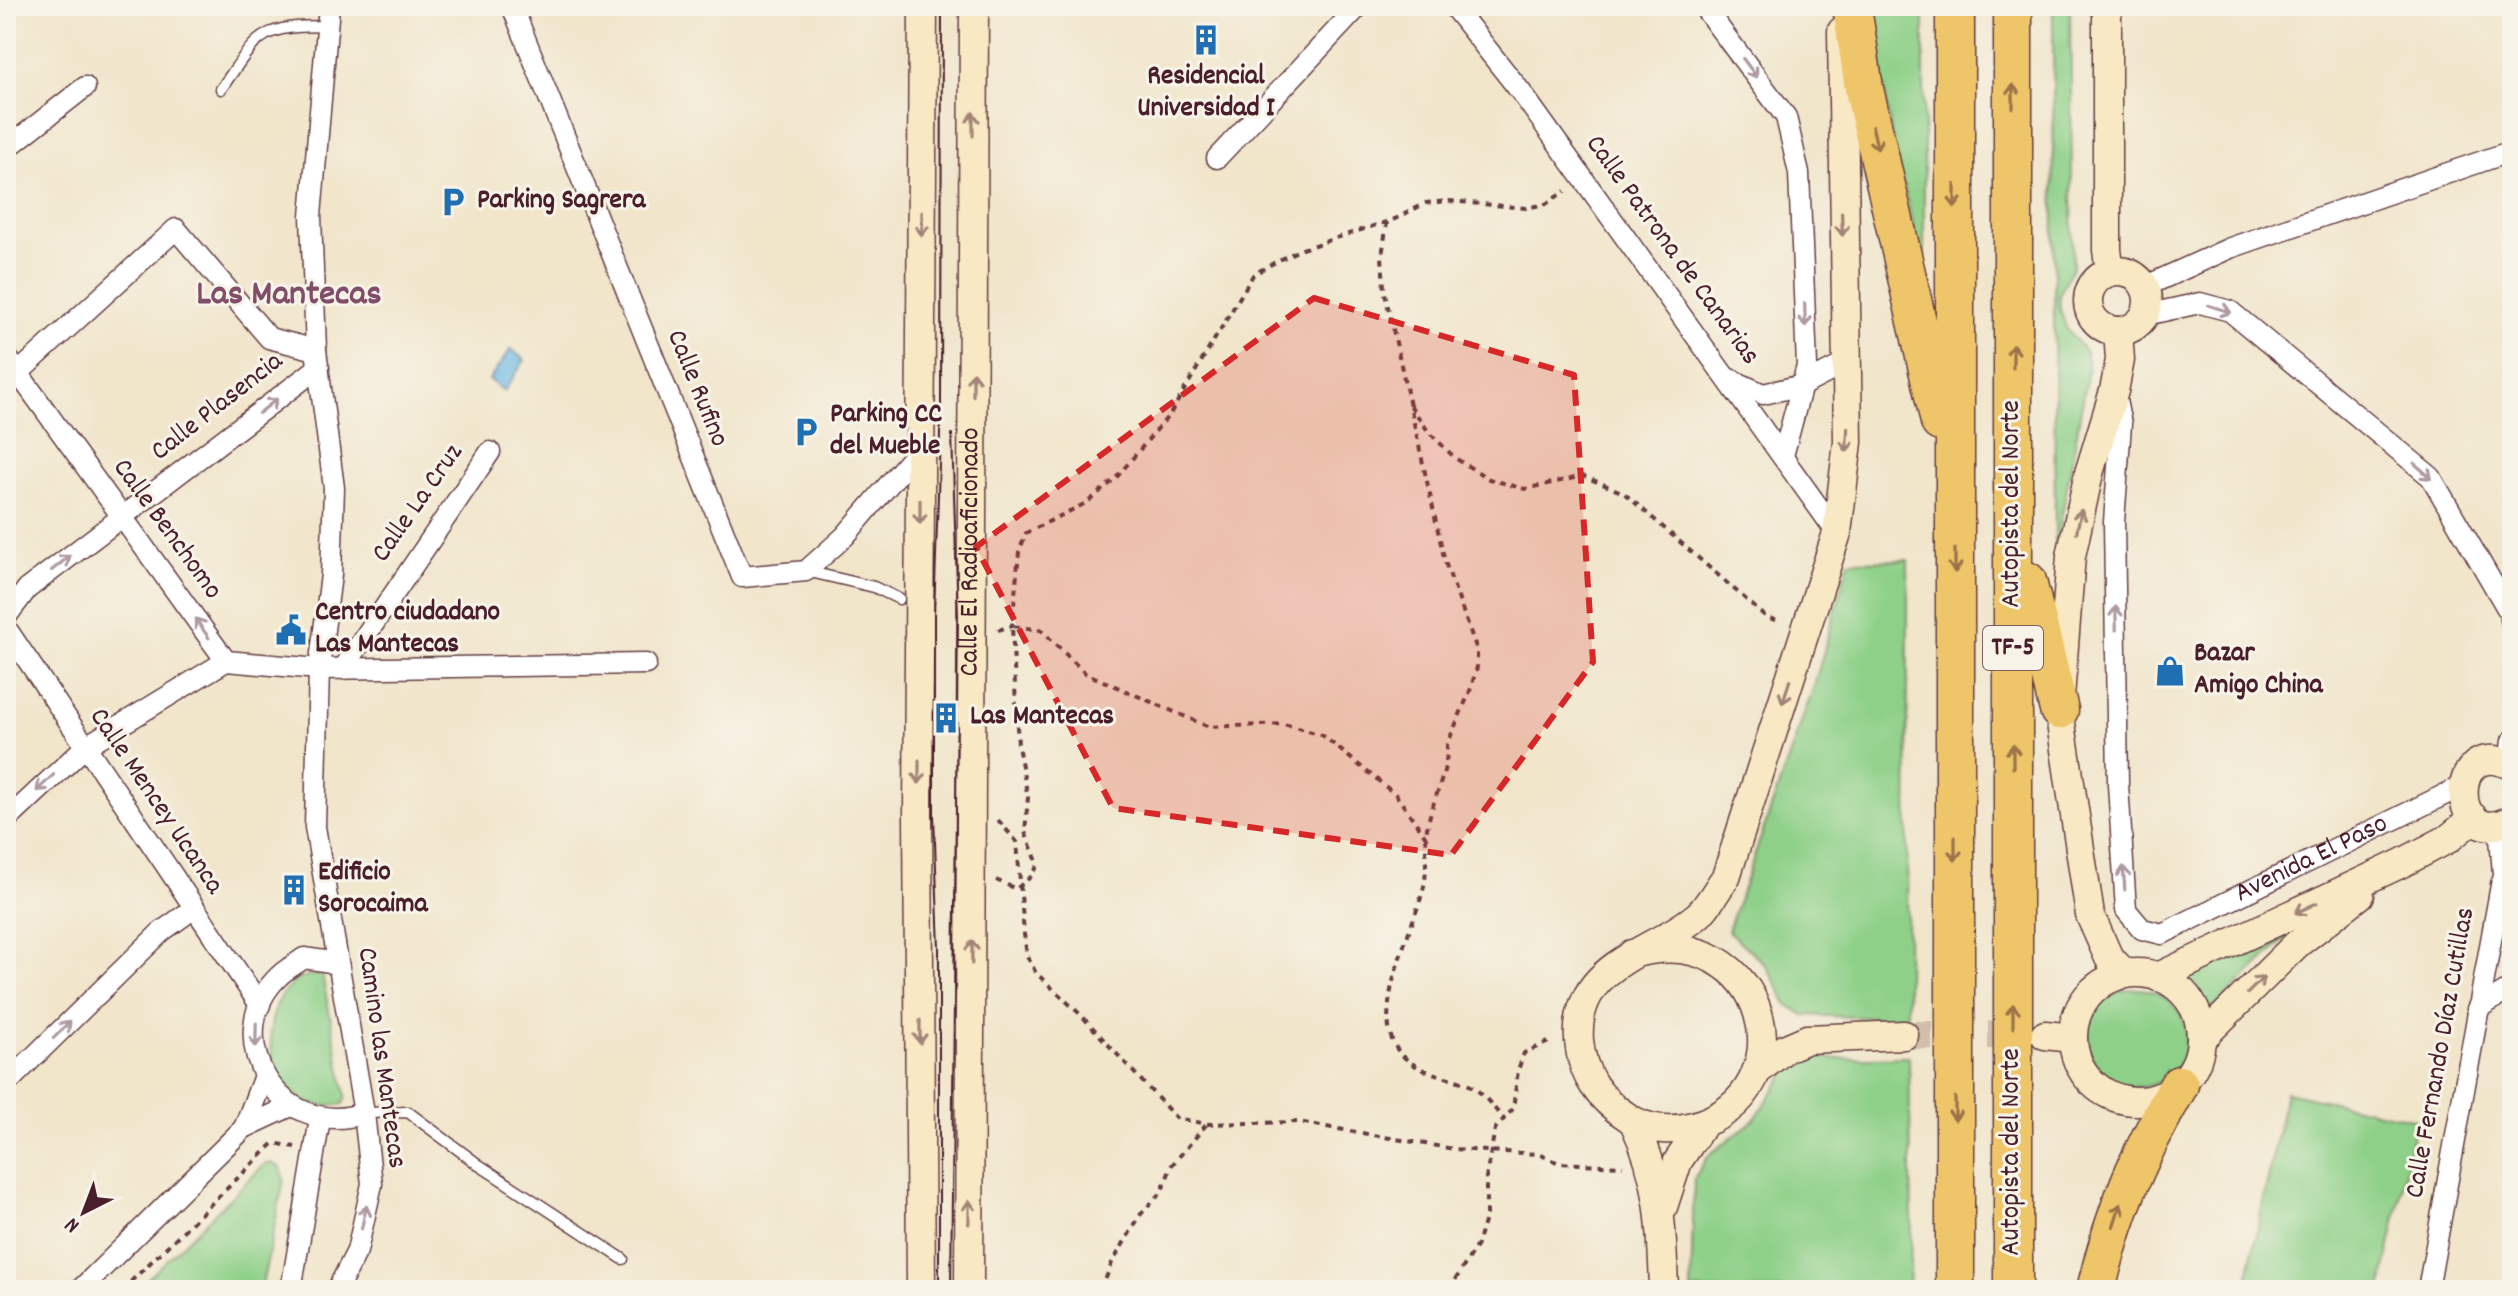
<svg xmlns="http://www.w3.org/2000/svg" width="2518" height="1296" viewBox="0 0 2518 1296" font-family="Dekko,sans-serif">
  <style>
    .green { fill: #8ed088; stroke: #6c785a; stroke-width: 2 }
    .water { fill: #69b8e3; stroke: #5a6c87; stroke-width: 2 }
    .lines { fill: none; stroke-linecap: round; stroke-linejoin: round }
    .secondary-tunnel { stroke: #d0bdaa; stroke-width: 28; stroke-dasharray: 28 14; stroke-linecap: butt }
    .lane-casing { stroke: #633d43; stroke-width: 13 }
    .street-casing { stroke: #633d43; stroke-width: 23 }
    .secondary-casing { stroke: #633d43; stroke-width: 31 }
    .highway-casing { stroke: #633d43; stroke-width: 41 }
    .path { stroke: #633d43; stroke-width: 4; stroke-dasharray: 6 6; stroke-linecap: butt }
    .lane { stroke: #fff; stroke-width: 10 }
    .street { stroke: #fff; stroke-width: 20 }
    .secondary { stroke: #f8e8c3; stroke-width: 28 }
    .highway { stroke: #eec569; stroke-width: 38 }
    .tram { stroke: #4a1f2b; stroke-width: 2 }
    .oneway { stroke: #ae9aa0 }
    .oneway2 { stroke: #9c724a }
    .oneway3 { stroke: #a18477 }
    .marked { fill: #d62828; fill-opacity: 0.2; stroke: #d62828; stroke-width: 6; stroke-dasharray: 16 10; stroke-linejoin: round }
    .labels { text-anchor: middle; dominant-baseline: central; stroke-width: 6; stroke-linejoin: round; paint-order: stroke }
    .shield { fill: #f7f3e8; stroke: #7e5f64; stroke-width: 2 }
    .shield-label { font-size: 26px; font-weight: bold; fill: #4a1f2b }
    .poi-label { font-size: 28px; font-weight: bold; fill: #4a1f2b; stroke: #f7f3e8; text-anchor: start }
    .street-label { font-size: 28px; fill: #4a1f2b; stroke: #f7f3e8 }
    .district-label { font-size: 36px; font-weight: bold; fill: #814e69; stroke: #f7f3e8 }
  </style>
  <rect width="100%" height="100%" fill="#f7f3e8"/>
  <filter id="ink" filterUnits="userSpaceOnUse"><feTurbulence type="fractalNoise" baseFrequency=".0125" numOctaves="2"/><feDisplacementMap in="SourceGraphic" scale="16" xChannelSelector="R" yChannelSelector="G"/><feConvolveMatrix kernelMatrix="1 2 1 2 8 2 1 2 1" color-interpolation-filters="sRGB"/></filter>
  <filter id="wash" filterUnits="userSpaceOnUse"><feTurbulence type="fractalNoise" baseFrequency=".006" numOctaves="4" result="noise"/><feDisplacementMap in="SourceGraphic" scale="32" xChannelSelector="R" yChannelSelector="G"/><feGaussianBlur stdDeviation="1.8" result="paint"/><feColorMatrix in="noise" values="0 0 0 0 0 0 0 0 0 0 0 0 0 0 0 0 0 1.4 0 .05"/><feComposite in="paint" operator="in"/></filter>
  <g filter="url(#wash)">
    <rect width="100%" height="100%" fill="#f1e5ca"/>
    <path class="green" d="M1872 6H1924V269L1892 139Z
      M2053 6H2070L2073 266 2059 295 2060 309 2066 328 2086 352 2088 371 2055 554Z
      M1908 560 1907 1019 1804 1015 1788 1005 1766 965 1728 931 1814 686 1849 561Z
      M2287 932 2285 939 2213 1009 2206 1006 2188 981V977Z
      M322 975 346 1097 343 1104C254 1124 247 972 322 975Z
      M2088 1038a49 49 0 1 1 98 0a49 49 0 1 1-98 0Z
      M1806 1054 1832 1059 1909 1057 1912 1220 1909 1290H1691L1694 1179 1709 1155 1754 1120 1790 1067Z
      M2286 1092 2416 1120 2381 1290H2245Z
      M272 1163 281 1168 284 1180 261 1290H136L265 1164Z"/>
    <path class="water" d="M511 349 525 360 504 391 489 380Z"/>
  </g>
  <g filter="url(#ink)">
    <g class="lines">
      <path class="secondary-tunnel" d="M1904 1035H2032"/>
      <g class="lane-casing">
        <path id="lane" d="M221 89C259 35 257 26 327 26
          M806 571 874 587 899 599
          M364 1113 408 1112 479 1165 623 1259"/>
      </g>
      <g class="street-casing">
        <g id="street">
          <path d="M329 6 311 216 316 350 334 488 331 575 319 669 315 827 364 1113 372 1184 357 1251 337 1290"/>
          <path d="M512 6 742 577 806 571 845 536 920 448"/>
          <path d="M1453 6 1521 92 1837 533"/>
          <path d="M1703 6 1786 117 1799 173 1807 366 1783 456"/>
          <path d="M6 149 85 87"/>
          <path d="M1217 158 1359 6"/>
          <path d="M2144 287 2230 248 2512 151"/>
          <path d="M2145 315 2200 303 2230 311 2431 477 2508 610 2512 623"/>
          <path d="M6 356 226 661 319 669 646 664"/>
          <path d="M18 373 176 229 269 338 316 350"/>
          <path d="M1730 379 1763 394 1803 385 1848 362"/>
          <path id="s1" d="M2115 396 2121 424 2114 522 2118 784 2126 910 2142 929 2162 934 2462 786"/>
          <path d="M6 617 27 589 319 367"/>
          <path d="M6 628 260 1005"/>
          <path d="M343 669 490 452"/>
          <path d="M2509 764 2512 741"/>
          <path d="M6 821 86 746 226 661"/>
          <path d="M339 968 331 962 304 958C296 964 286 969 279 976 217 1035 278 1142 364 1113"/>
          <path d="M2477 1009 2512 988"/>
          <path d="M6 1084 161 932 193 909"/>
          <path d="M244 1128 264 1076"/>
          <path d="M80 1290 244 1128 291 1106"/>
          <path d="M291 1290 320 1119"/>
          <path d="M2428 1290 2503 874 2499 825"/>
        </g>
      </g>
      <g class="secondary-casing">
        <g id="secondary">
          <path d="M2107 6V250L2110 272"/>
          <circle cx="2118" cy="301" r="30"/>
          <path d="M2118 331 2120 360 2114 391 2089 473 2071 556 2059 710 2090 915 2109 958 2126 974"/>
          <path d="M2512 766C2447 731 2448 855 2512 819"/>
          <path d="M1632 954C1769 916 1811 1094 1693 1126 1672 1132 1647 1130 1629 1118 1599 1099 1582 1076 1579 1040 1574 963 1652 954 1697 916 1708 907 1717 889 1726 877L1837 533 1848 442 1842 31"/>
          <circle cx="2137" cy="1037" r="64"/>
          <path d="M2158 977 2402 863 2448 839 2474 818"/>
          <path d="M2045 1035 2072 1038"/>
          <path d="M2201 1039 2297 944 2360 895"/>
          <path d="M1756 1072 1786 1048 1807 1039 1904 1035"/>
          <path d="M1634 1122C1661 1180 1662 1227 1664 1290"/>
          <path d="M1663 1207 1678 1161 1703 1124"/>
          <path d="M921 1290 918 816 923 6"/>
          <path id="s2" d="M969 1290 974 6"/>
        </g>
      </g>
      <g class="highway-casing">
        <path id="highway" d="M1852 6 1864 89 1940 422
          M2013 6V1290
          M2027 581 2059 710
          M1955 1290V6
          M2096 1290C2115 1209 2138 1157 2179 1085"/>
      </g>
      <path class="path" d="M1387 222 1382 256 1384 289 1445 562 1477 650V667L1470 691 1447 745C1448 774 1432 800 1427 828 1424 850 1429 872 1422 894 1411 934 1365 1021 1403 1056 1422 1075 1447 1075 1469 1085 1483 1092 1493 1108 1504 1119
        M1410 405 1428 431 1455 458 1489 479 1525 489 1583 476 1624 493 1766 617 1781 622
        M998 630 1012 626 1019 552 1026 533 1088 502 1116 478 1170 414 1253 275 1266 267 1299 250 1395 219 1426 203 1449 201 1526 208 1546 204 1565 191
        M998 820 1017 842 1024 934 1027 956 1036 973 1081 1015 1176 1118 1207 1124 1298 1122 1454 1149 1539 1154 1559 1163 1623 1166
        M996 880 1016 889 1033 875 1038 864 1025 832 1028 797 1018 746 1012 626 1041 630 1085 673 1209 727 1284 724 1322 735 1396 795 1426 837
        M122 1290 274 1143 295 1147
        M1101 1290 1112 1263 1141 1214 1161 1193 1172 1165 1206 1125
        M1449 1290 1477 1245 1486 1215V1178L1495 1129 1513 1109 1518 1070 1524 1053 1553 1040"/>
      <use href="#lane" class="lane"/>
      <use href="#street" class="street"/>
      <use href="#secondary" class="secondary"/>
      <use href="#highway" class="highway"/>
      <path class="tram" d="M939 1290V948L934 816V616L941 403 942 6
        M951 1290 958 616 952 434"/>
    </g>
    <defs><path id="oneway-shaft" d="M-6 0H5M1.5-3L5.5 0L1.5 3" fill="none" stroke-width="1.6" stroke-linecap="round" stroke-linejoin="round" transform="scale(2)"/></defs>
    <g class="oneway">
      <use href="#oneway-shaft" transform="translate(1750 68) rotate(53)"/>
      <use href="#oneway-shaft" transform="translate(2220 309) rotate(18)"/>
      <use href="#oneway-shaft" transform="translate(1805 315) rotate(88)"/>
      <use href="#oneway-shaft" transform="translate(268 406) rotate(-38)"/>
      <use href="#oneway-shaft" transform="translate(2423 471) rotate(42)"/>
      <use href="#oneway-shaft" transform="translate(61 563) rotate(-38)"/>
      <use href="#oneway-shaft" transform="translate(2116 618) rotate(-91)"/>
      <use href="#oneway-shaft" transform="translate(202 628) rotate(-125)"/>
      <use href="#oneway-shaft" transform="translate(45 783) rotate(136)"/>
      <use href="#oneway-shaft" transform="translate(2124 878) rotate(-94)"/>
      <use href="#oneway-shaft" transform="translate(62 1030) rotate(-44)"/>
      <use href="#oneway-shaft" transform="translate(256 1035) rotate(91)"/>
      <use href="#oneway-shaft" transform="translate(364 1217) rotate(-78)"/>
    </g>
    <g class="oneway2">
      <use href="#oneway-shaft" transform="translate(2013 96) rotate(-90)"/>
      <use href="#oneway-shaft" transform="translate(1875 138) rotate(77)"/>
      <use href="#oneway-shaft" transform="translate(1955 196) rotate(90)"/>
      <use href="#oneway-shaft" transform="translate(2013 356) rotate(-90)"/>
      <use href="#oneway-shaft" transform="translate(1955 561) rotate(90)"/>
      <use href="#oneway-shaft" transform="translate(2013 756) rotate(-90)"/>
      <use href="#oneway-shaft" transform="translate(1955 849) rotate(90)"/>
      <use href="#oneway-shaft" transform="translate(2013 1016) rotate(-90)"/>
      <use href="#oneway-shaft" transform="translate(1955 1109) rotate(90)"/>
      <use href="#oneway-shaft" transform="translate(2117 1215) rotate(-72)"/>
    </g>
    <g class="oneway3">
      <use href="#oneway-shaft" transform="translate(973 124) rotate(-90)"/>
      <use href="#oneway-shaft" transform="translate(922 224) rotate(90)"/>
      <use href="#oneway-shaft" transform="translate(1842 224) rotate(88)"/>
      <use href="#oneway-shaft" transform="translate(973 384) rotate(-90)"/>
      <use href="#oneway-shaft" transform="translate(1847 440) rotate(93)"/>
      <use href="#oneway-shaft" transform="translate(920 512) rotate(90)"/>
      <use href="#oneway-shaft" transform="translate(2079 521) rotate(-78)"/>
      <use href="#oneway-shaft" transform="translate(1786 692) rotate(108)"/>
      <use href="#oneway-shaft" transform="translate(919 772) rotate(90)"/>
      <use href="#oneway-shaft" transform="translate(2306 908) rotate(155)"/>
      <use href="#oneway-shaft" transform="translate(972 952) rotate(-89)"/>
      <use href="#oneway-shaft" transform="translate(2256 985) rotate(-45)"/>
      <use href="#oneway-shaft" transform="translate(920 1032) rotate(90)"/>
      <use href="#oneway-shaft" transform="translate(969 1212) rotate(-89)"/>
    </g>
  </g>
  <path class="marked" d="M1314 298 1574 375 1593 662 1451 855 1113 808 976 547Z"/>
  <defs>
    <g id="building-bare" transform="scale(2.4)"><path d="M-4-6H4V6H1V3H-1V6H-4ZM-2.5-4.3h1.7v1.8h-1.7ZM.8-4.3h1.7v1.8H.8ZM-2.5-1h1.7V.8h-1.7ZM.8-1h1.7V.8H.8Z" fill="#1f6fb2" stroke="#f7f3e8" stroke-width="2.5" paint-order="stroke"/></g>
    <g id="parking-bare" transform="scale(2.4)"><path d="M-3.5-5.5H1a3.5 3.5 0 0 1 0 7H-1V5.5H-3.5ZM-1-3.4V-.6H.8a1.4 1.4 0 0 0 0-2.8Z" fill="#1f6fb2" stroke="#f7f3e8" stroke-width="2.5" paint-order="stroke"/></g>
    <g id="civic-bare" transform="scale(2.4)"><path d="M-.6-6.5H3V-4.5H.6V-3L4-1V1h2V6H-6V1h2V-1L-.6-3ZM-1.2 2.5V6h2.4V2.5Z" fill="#1f6fb2" stroke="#f7f3e8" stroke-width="2.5" paint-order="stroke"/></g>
    <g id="shop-bare" transform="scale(2.4)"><path d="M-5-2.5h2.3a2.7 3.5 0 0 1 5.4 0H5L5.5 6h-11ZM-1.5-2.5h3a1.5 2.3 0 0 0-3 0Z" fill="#1f6fb2" stroke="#f7f3e8" stroke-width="2.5" paint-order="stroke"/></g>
  </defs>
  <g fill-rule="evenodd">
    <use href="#building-bare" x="1206" y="40"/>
    <use href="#parking-bare" x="453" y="202"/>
    <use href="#parking-bare" x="806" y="432"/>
    <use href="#civic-bare" x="291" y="630"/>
    <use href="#shop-bare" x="2170" y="671"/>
    <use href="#building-bare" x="946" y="718"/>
    <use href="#building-bare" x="294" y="890"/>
  </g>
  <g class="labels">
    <rect class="shield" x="1983" y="626" width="60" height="44" rx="6"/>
    <g class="shield-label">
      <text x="2013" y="648">TF-5</text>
    </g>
    <g class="poi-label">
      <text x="1206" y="78" text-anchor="middle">Residencial<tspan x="1206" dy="32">Universidad I</tspan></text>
      <text x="477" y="202">Parking Sagrera</text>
      <text x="830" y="416">Parking CC<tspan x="830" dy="32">del Mueble</tspan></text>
      <text x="315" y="614">Centro ciudadano<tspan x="315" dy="32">Las Mantecas</tspan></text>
      <text x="2194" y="655">Bazar<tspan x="2194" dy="32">Amigo China</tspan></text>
      <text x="970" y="718">Las Mantecas</text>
      <text x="318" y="874">Edificio<tspan x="318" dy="32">Sorocaima</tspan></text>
    </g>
    <g class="street-label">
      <text transform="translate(1671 251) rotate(54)">Calle Patrona de Canarias</text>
      <text transform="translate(696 389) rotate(68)">Calle Rufino</text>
      <text transform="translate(218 408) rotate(-38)">Calle Plasencia</text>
      <text transform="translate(419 504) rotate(-55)">Calle La Cruz</text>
      <text transform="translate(2013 504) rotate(-90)">Autopista del Norte</text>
      <text transform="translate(166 530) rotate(54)">Calle Benchomo</text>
      <text stroke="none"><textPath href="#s2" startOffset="738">Calle El Radioaficionado</textPath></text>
      <text transform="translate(155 802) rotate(56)">Calle Mencey Ucanca</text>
      <text stroke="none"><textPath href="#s1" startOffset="728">Avenida El Paso</textPath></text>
      <text transform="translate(2442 1053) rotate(-80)">Calle Fernando Díaz Cutillas</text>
      <text transform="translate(380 1058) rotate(82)">Camino las Mantecas</text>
      <text transform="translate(2013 1152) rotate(-90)">Autopista del Norte</text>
    </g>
    <g class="district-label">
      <text x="289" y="296">Las Mantecas</text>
    </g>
  </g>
  <rect width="2518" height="1296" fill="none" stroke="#f7f3e8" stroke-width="32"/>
  <g transform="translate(84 1212) rotate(222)" stroke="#f7f3e8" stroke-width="6" paint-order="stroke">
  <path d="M0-6L14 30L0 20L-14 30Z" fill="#4a1f2b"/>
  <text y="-12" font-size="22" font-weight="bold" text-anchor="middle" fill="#4a1f2b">N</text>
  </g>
</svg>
